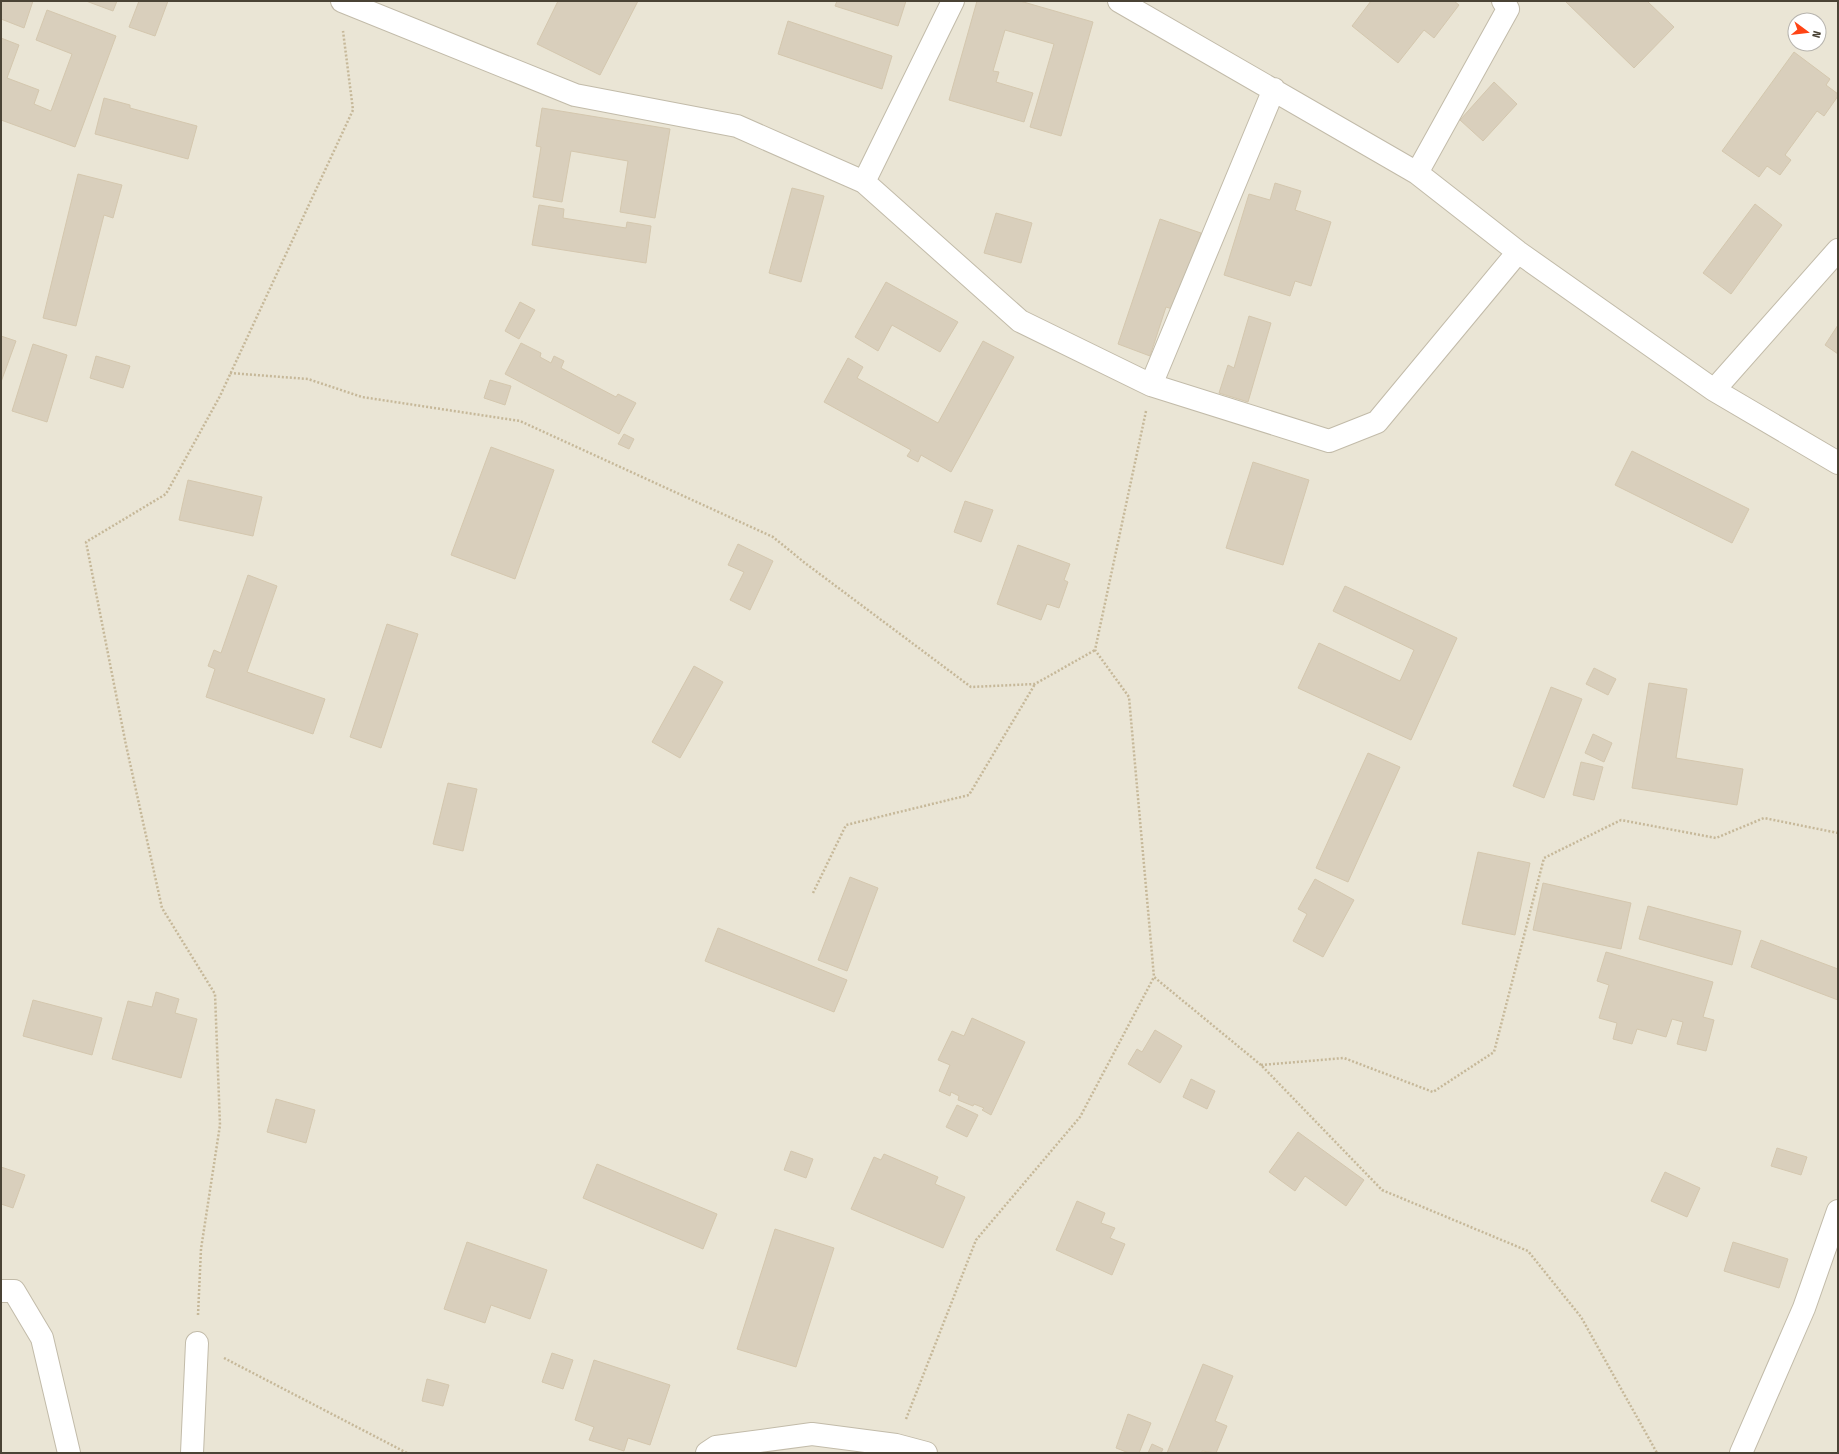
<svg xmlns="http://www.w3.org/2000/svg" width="1839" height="1454" viewBox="0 0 1839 1454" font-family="'Fira Sans Condensed',sans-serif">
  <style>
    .residential { fill: #eae5d5; fill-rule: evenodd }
    .building { fill: #d9cfbc; stroke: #d4c7ae }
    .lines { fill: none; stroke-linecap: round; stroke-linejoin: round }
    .street-casing { stroke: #c2bba9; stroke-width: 24 }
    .path { stroke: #c6b899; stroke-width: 2.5; stroke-dasharray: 2 2; stroke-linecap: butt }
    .street { stroke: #fff; stroke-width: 22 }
  </style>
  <rect width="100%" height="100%" fill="#f6f2e8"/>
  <path class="residential" d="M1 1H1838V1453H1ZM1795 20H1819V44H1795Z"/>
  <path class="building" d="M1 1H33L24 28 1 19Z
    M86 1H117L113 11Z
    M139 1H168L155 36 129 27Z
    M558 1H638L600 75 537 44Z
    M837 1H906L898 26 835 6Z
    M977 1H1020L1093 22 1061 136 1030 127 1054 44 1005 30 993 71 999 72 996 82 1033 93 1024 122 949 100Z
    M1371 1H1454L1459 5 1434 38 1424 30 1398 63 1352 26Z
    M1565 1H1647L1674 27 1634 68Z
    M47 10 116 36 75 147 1 120V38L19 45 7 78 39 90 34 104 51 111 72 54 36 40Z
    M788 21 892 56 882 89 778 54Z
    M1794 52 1830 79 1826 85 1838 94V96L1824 116 1817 111 1785 155 1791 160 1780 175 1767 166 1759 177 1722 151Z
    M1494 82 1517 104 1483 141 1460 120Z
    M104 98 130 105V108L197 126 188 159 95 134Z
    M542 108 670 129 655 218 620 212 628 161 571 151 562 202 533 197 541 147 536 146Z
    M78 174 122 185 113 218 104 215 76 326 43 318Z
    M1275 183 1301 191 1295 210 1331 222 1311 286 1295 281 1290 296 1224 275 1249 194 1270 200Z
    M792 188 824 196 801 282 769 273Z
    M1755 204 1782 225 1731 294 1703 273Z
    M539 205 564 209 563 218 626 228 627 222 651 226 646 263 532 245Z
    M996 213 1032 223 1021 263 984 253Z
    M1160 219 1201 233 1175 310 1166 307 1150 356 1118 344Z
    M886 282 958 322 940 352 892 325 878 351 855 337Z
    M520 302 535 310 519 339 505 331Z
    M1249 316 1271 323 1248 402 1219 393 1228 365 1234 368Z
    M1838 325V354L1825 345Z
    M1 336 16 341 1 382Z
    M983 341 1014 357 951 472 921 455 918 462 907 456 911 450 824 402 848 358 863 367 857 378 938 423Z
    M521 343 541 353 540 357 551 363 554 356 564 361 561 368 616 397 618 394 636 403 619 434 505 374Z
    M33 344 67 355 47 422 12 411Z
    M96 356 130 366 123 388 90 378Z
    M490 380 511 386 505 405 484 398Z
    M624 434 634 439 629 449 618 444Z
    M491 447 554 470 515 579 451 555Z
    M1632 451 1749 509 1732 543 1615 485Z
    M1253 462 1309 480 1283 565 1226 548Z
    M188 480 262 497 253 536 179 520Z
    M965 501 993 510 981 542 954 532Z
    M738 544 773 561 750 610 730 600 744 572 728 565Z
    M1018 545 1070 564 1064 580 1068 582 1059 608 1047 604 1041 620 997 604Z
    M248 575 277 586 247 672 325 699 313 734 206 697 215 669 208 666 214 650 221 653Z
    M1345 586 1457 638 1411 740 1298 688 1319 643 1400 681 1414 650 1333 611Z
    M387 624 418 634 381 748 350 737Z
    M694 666 723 682 680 758 652 742Z
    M1594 668 1616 679 1608 695 1586 684Z
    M1649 683 1687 689 1676 758 1743 769 1737 805 1632 788Z
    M1551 687 1582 699 1544 798 1513 786Z
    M1593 734 1612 743 1604 762 1585 753Z
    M1368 753 1400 767 1348 882 1316 868Z
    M1581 762 1603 767 1594 800 1573 795Z
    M448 783 477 789 463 851 433 844Z
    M1478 852 1530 863 1515 935 1462 924Z
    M850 877 878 888 847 971 818 960Z
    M1315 879 1354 900 1323 957 1293 941 1307 914 1298 909Z
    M1543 883 1631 903 1621 949 1533 930Z
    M1648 906 1741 931 1732 965 1639 939Z
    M718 928 847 980 834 1012 705 961Z
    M1761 940 1838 969V1000L1751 967Z
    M1606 952 1713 982 1703 1017 1714 1020 1706 1051 1677 1044 1683 1022 1672 1019 1666 1037 1637 1029 1632 1044 1613 1039 1617 1023 1599 1018 1609 985 1597 981Z
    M156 992 179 999 175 1013 197 1019 181 1078 112 1059 128 1001 152 1007Z
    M33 1000 102 1018 92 1055 23 1036Z
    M972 1018 1025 1042 991 1115 982 1110 984 1108 974 1104 973 1106 958 1100 959 1096 951 1092 950 1096 939 1091 950 1065 938 1060 952 1031 964 1036Z
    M1155 1030 1182 1046 1160 1083 1128 1064 1137 1049 1142 1052Z
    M1191 1079 1215 1091 1207 1109 1183 1097Z
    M276 1099 315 1110 306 1143 267 1132Z
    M957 1105 978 1115 967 1137 946 1127Z
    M1298 1132 1364 1180 1346 1206 1305 1176 1295 1191 1269 1172Z
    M1777 1148 1807 1157 1801 1175 1771 1166Z
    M791 1151 813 1159 806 1178 784 1170Z
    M884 1154 938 1177 935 1184 965 1197 943 1248 851 1209 874 1157 881 1160Z
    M597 1164 717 1214 703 1249 583 1198Z
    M1 1167 25 1175 13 1208 1 1204Z
    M1665 1172 1700 1188 1687 1217 1651 1201Z
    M1077 1201 1105 1213 1101 1223 1115 1228 1110 1238 1125 1244 1112 1275 1056 1250Z
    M775 1229 834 1248 796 1367 737 1349Z
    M467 1242 547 1270 530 1319 491 1305 485 1323 444 1309Z
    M1733 1242 1788 1259 1779 1288 1724 1271Z
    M552 1353 573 1360 563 1389 542 1382Z
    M594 1360 670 1385 650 1445 628 1438 624 1451 589 1440 594 1427 575 1420Z
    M1203 1364 1233 1376 1215 1421 1227 1426 1216 1453 1202 1451V1453H1167Z
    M427 1379 449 1385 443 1406 422 1401Z
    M1128 1414 1151 1423 1139 1453H1129L1116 1448Z
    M1152 1444 1163 1449 1161 1453H1148Z"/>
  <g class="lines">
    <g class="street-casing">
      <path id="street" d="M342 1 575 95 737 126 864 182 1020 321 1151 385 1329 441 1377 422 1518 252
        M1119 1 1417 173 1518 252 1714 390 1838 463
        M1417 173 1508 9 1503 1
        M864 182 953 1
        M1151 385 1274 89
        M1714 390 1838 250
        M1 1291H14L42 1338 69 1453
        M192 1453 197 1343
        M707 1453 716 1447 812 1434 896 1445 926 1453
        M1741 1453 1804 1308 1838 1211"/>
    </g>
    <path class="path" d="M230 373 308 379 362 397 520 421 773 537 805 563 971 687 1035 684 1095 650
      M1146 411 1095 650 1129 697 1154 977 1261 1065 1382 1190 1528 1251 1581 1317 1657 1453
      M813 893 846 825 969 795 1035 684
      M1261 1065 1344 1058 1433 1092 1494 1052 1544 858 1621 820 1716 838 1764 818 1838 833
      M198 1315 201 1249 220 1125 215 994 162 908 126 745 86 542 166 494 220 396 353 110 343 31
      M224 1358 407 1453
      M906 1419 976 1240 1080 1117 1154 977"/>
    <use href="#street" class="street"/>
  </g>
  <rect width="1839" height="1454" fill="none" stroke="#4a4335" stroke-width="4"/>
  <g transform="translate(1807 32) rotate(105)"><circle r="19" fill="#ffffff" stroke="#b7b4ae"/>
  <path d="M0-3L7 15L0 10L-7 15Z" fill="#ff4415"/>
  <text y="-6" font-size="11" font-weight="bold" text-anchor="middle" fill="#4a4335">N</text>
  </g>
</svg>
